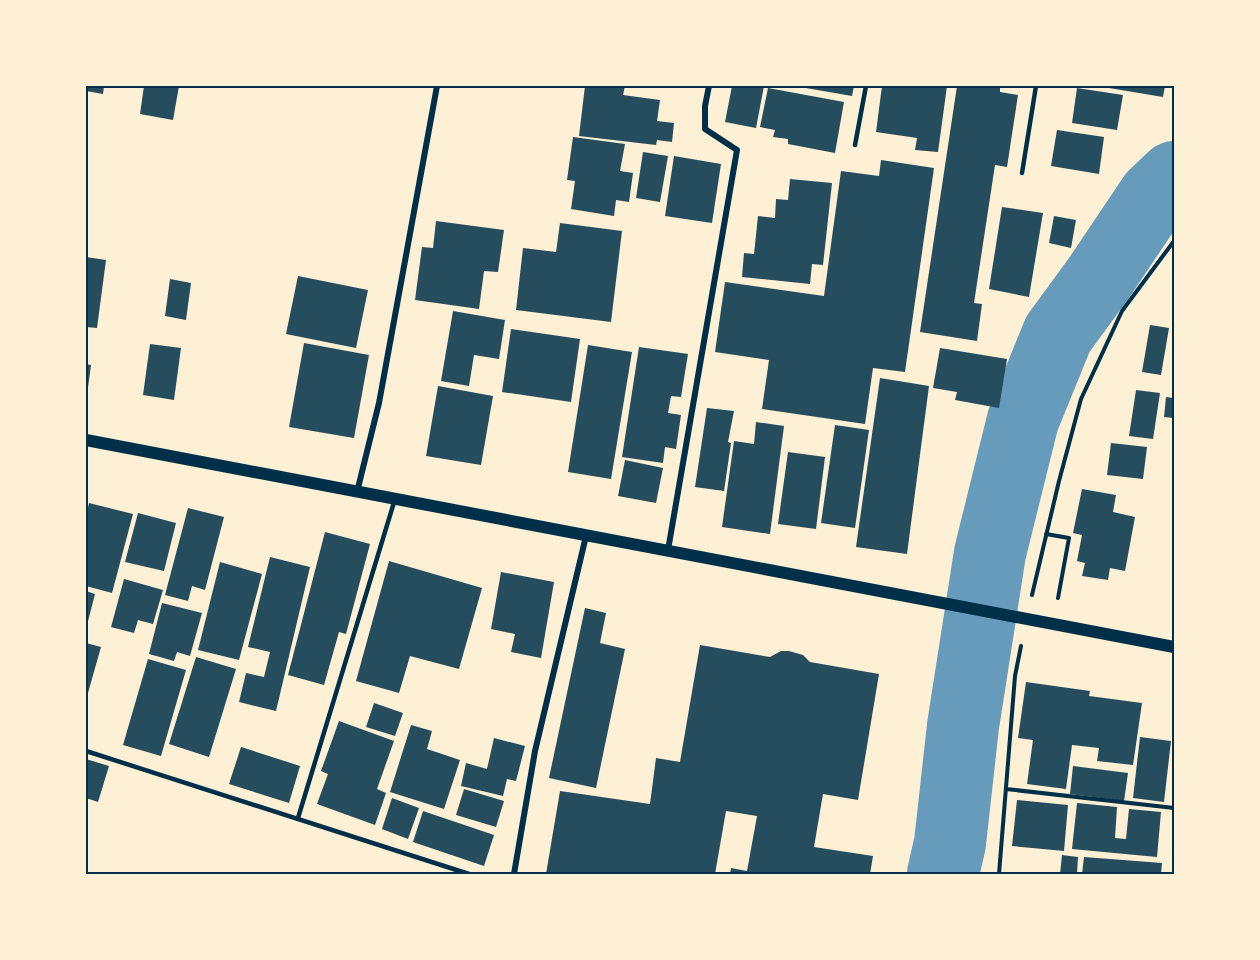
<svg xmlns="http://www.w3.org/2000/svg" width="1260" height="960" viewBox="0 0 1260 960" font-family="'Fira Sans Condensed',sans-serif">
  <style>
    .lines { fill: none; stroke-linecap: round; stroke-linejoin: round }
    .river { stroke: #669bbc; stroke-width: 72 }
    .building { fill: #264d5e }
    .path { stroke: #003049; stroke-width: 4 }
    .service { stroke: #003049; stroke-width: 4.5 }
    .minor { stroke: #003049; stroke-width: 6 }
    .secondary { stroke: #003049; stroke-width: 12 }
    .neatline { fill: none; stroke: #003049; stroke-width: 2 }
  </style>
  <rect width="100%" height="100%" fill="#fdf0d5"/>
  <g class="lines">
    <path class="river" d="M943 874 950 843 963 726 990 553 1023 420 1058 334 1099 278 1154 196 1174 177"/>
  </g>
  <path class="building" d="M86 86H104L103 94 86 91Z
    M144 86H179L173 120 140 114Z
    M585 86H625L623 95 660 100 657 121 674 123 672 142 657 140 656 145 579 136Z
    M732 86H764L756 128 725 122Z
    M801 86H854L852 96 800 87Z
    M882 86H947L938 152 915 150 917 138 876 132Z
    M957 86H1000V92L1018 95 1007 167 995 165 974 303 982 304 977 341 920 332Z
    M1103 86H1165L1163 97 1103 87Z
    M768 88 844 102 835 153 788 144V139L773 137 775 130 760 127Z
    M1077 88 1123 95 1117 130 1072 123Z
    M1057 130 1104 137 1099 174 1051 166Z
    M573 137 625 144 620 171 633 173 629 202 616 200 614 216 571 209 575 181 567 180Z
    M643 152 668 156 660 202 636 198Z
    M674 156 721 164 712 223 665 216Z
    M881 160 934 168 905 372 873 368 865 424 762 409 769 360 715 352 725 282 824 296 841 171 879 176Z
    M790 179 832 183 823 265 812 264 810 284 742 277 744 253 754 254 758 216 775 218 776 199 788 200Z
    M1002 207 1043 213 1029 297 989 289Z
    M1054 216 1076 220 1071 248 1049 243Z
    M436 221 504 230 498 272 484 271 479 309 415 300 422 247 433 248Z
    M560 223 622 231 611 322 516 310 523 248 556 252Z
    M86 257 106 260 97 328 86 327Z
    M298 276 368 290 356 348 286 334Z
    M170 279 191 283 186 320 165 316Z
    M453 311 505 320 499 359 474 355 469 386 441 381Z
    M1150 325 1169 328 1161 375 1142 372Z
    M511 329 580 339 571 402 502 392Z
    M304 343 369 355 354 438 289 427Z
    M150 344 181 348 174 400 143 395Z
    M588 345 632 352 611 479 568 472Z
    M639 347 688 354 681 397 671 396 668 413 681 415 676 449 665 447 663 463 622 457Z
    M940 348 1007 359 999 408 955 400 957 392 933 388Z
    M86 364 91 365 87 395H86Z
    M880 378 929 386 907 554 856 547Z
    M438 386 493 396 481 465 426 456Z
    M1136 390 1160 393 1153 439 1129 436Z
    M1166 397 1174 398V418L1164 417Z
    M707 408 734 411 728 442 731 443 724 491 695 487Z
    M756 422 784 426 770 534 722 527 734 441 754 444Z
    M835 425 869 430 855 528 821 523Z
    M1111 443 1147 447 1143 479 1107 475Z
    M788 452 825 457 816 529 778 524Z
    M625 460 663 468 656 503 618 496Z
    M1082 489 1116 495 1113 512 1135 517 1125 571 1110 568 1108 580 1082 576 1085 563 1077 561 1082 535 1073 533Z
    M89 503 133 514 112 593 86 586V517Z
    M188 508 224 517 205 590 192 586 188 601 165 595Z
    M138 513 176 523 164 571 125 562Z
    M325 532 370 544 346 634 339 632 324 685 288 675Z
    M270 557 310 567 276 711 239 702 246 673 264 677 270 652 248 647Z
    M389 561 482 588 459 669 410 656 399 693 356 681Z
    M220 562 262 574 239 660 198 650Z
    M501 572 554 582 541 658 511 652 515 634 491 629Z
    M124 579 163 590 153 624 138 620 134 633 111 627Z
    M86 591 95 594 86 629Z
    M162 603 202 613 190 656 177 652 174 661 149 654Z
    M585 608 606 613 600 643 625 649 596 788 549 778Z
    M86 643 101 647 86 700Z
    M700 645 770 657 781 651H789L803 655 810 662 879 674 858 800 823 794 814 847 873 856 870 874H730L731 868 747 871 757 816 726 811 715 874H546L560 791 650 804 656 758 680 762Z
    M196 657 236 669 209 757 169 744Z
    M148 659 186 670 161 756 123 745Z
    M1026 682 1090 691 1089 696 1142 703 1133 765 1097 761 1099 748 1072 745 1066 789 1027 784 1033 740 1018 738Z
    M374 703 403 713 395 736 366 727Z
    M339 721 394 741 377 789 386 793 375 825 317 804 328 774 321 771Z
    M411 725 432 731 427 749 460 760 444 809 390 792Z
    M1140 737 1171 741 1164 802 1133 798Z
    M494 738 525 746 516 781 507 779 503 796 461 786 466 763 487 769Z
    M241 747 300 766 289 803 229 784Z
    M86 759 109 766 98 802 86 798Z
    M1073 766 1128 773 1124 801 1070 794Z
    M464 789 504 801 496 827 456 815Z
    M392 798 419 808 408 839 382 829Z
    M1017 800 1068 805 1064 851 1012 846Z
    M1077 803 1117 807 1115 838 1126 839 1129 809 1161 812 1157 857 1072 849Z
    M423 811 494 835 484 866 413 842Z
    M1062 855 1078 857 1077 874H1060Z
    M1084 857 1162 863 1161 874H1082Z"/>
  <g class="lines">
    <path class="path" d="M1046 534 1069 538 1058 598
      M1032 595 1059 481 1081 399 1122 311 1174 241
      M1006 789 1174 808
      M999 874 1015 676 1021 646"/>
    <path class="service" d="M855 145 866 86
      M1022 173 1036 86
      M86 751 469 874
      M298 818 395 499"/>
    <path class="minor" d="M357 492 379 403 437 86
      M668 550 737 150 705 129V106L709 86
      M514 874 535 751 586 536"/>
    <path class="secondary" d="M86 440 1174 647"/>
  </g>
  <rect width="1260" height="960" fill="none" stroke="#fdf0d5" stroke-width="174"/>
  <rect x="87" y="87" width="1086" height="786" class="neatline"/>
</svg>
